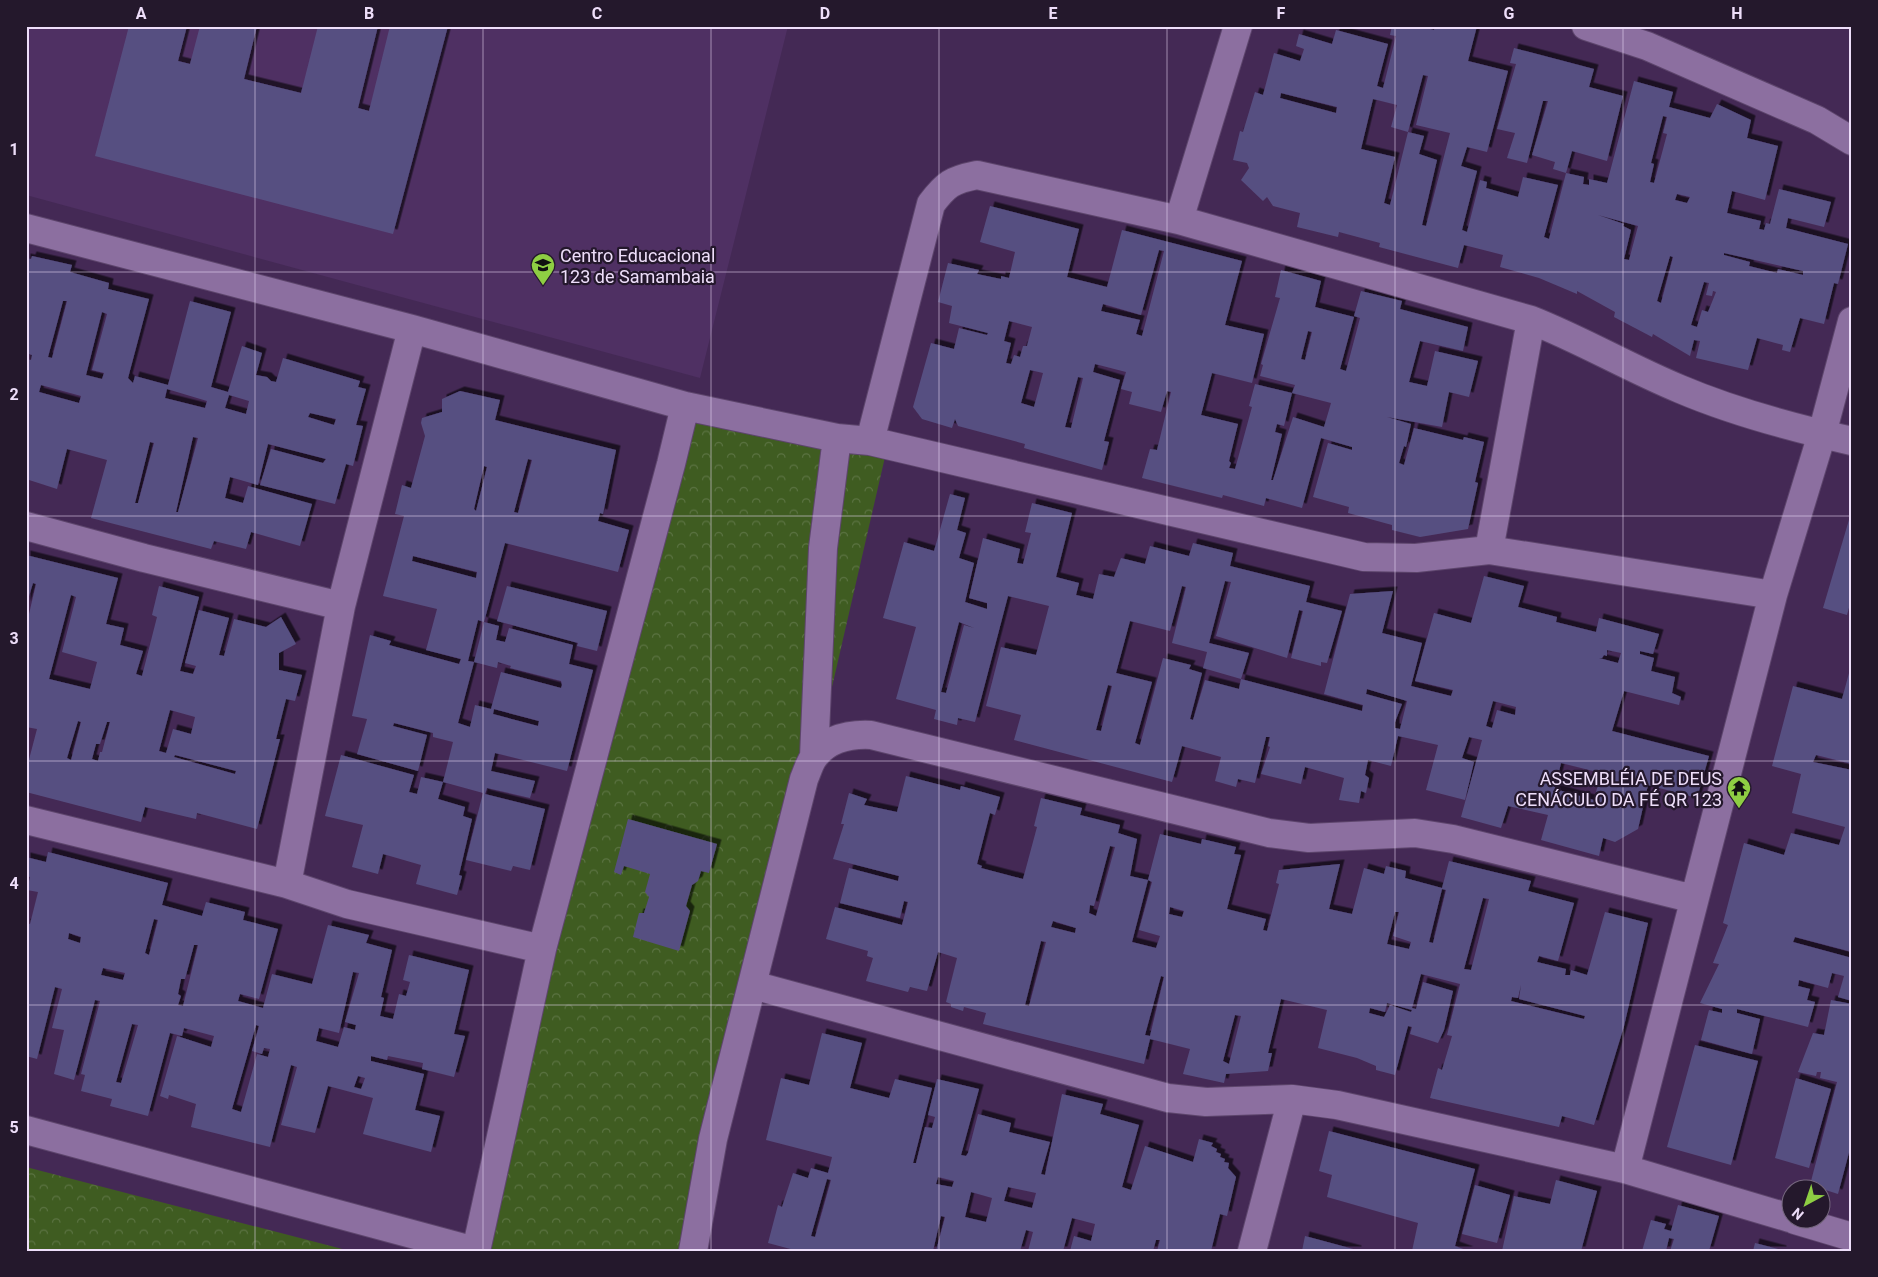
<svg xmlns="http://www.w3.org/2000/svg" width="1878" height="1277" viewBox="0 0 1878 1277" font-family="Roboto,sans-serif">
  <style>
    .built { fill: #4f3063 }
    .park { fill: url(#park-crowns) }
    .building { fill: #574f81; fill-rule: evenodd; filter: url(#shadow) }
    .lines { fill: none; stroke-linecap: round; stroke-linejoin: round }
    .minor-casing { stroke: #5d456c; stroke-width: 30 }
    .minor { stroke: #8c6fa0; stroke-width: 28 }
    .grid { fill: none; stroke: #eedefa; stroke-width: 1; stroke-opacity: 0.55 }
    .labels { text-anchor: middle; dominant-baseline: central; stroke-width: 4.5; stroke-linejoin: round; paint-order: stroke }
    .poi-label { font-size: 18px; fill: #eedefa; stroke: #24182c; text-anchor: start }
    .neatline { fill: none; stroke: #eedefa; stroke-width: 2 }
    .grid-label { font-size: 16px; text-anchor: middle; font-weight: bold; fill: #eedefa }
  </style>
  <defs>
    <pattern id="park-crowns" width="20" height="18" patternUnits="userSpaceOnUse" patternTransform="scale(1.25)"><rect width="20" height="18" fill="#3f5c21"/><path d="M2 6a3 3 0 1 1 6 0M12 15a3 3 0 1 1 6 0" fill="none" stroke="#5b7342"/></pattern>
    <filter id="shadow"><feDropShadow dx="4.5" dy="-4.5" stdDeviation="0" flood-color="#0009"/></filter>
  </defs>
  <rect width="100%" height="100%" fill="#442955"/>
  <path class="built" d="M26 26H788L700 378 26 195Z"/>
  <path class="park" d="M692 419 885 457 702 1251H484L480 1250Z
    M26 1167 350 1251H26Z"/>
  <path class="building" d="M129 26H187L178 61 190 64 200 26H257L244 79 301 93 318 26H378L358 108 369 111 390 26H448L393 234 95 156Z
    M1392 26H1419L1434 30 1435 26H1477L1468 61 1508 71 1487 152 1467 147 1461 166 1477 171 1462 230 1467 232 1480 180 1487 182 1486 188 1518 197 1523 177 1558 185 1544 237 1549 239 1566 173 1584 177 1583 184 1589 185V179L1607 183 1634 81 1673 92 1669 107 1710 118 1717 104 1751 120 1747 138 1778 146 1765 200 1732 191 1727 213 1761 221 1759 229 1764 230 1766 223 1770 224 1779 189 1831 202 1824 227 1788 218 1786 228 1848 244 1838 284 1834 283 1824 324 1800 318 1790 352 1782 350 1783 345 1757 338 1748 370 1696 358 1700 341 1694 340 1690 356 1653 334 1652 337 1614 317 1615 312 1577 291V294L1539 278 1500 267 1503 255 1464 245 1458 268 1379 247 1380 243 1339 232 1338 237 1297 227 1300 213 1273 206 1267 197 1263 201 1241 180 1249 168 1247 163 1233 160 1240 131 1243 132 1255 92 1263 95 1274 53 1300 61 1304 49 1296 46 1299 34 1332 44 1336 30 1388 44 1377 86 1383 88 1396 36 1390 35ZM1423 75 1428 76 1416 125 1450 133 1426 226 1422 225 1437 160 1419 154 1424 136 1408 132ZM1281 93 1337 107 1336 113 1280 98ZM1373 99 1397 105 1391 127 1408 132 1390 205 1384 203 1395 157 1361 149ZM1663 116 1667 117 1663 133 1667 134 1654 183 1650 182 1654 164 1651 163ZM1677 194 1690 197 1687 203 1675 200ZM1598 215 1638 226 1629 260 1624 259 1631 230 1623 226 1624 224ZM1724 253 1803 271V275L1778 269 1777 273 1749 266 1750 262 1724 255ZM1670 256 1673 257 1661 303 1657 301ZM1704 282 1709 283 1706 295 1712 296 1713 291 1716 292 1708 312 1702 310 1697 327 1691 325Z
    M1514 48 1594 69 1589 87 1623 96 1607 161 1572 151 1566 173 1553 169 1555 162 1532 155 1548 101H1543L1527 163 1507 158 1515 133 1497 129 1516 64 1510 63Z
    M990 206 1079 229 1067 277 1107 287 1122 230 1242 261 1225 325 1264 334 1252 383 1212 373 1201 415 1238 424 1229 461 1231 463 1229 468 1235 469 1252 407 1249 406 1255 384 1292 393 1295 385 1260 376 1263 365 1261 364 1280 298 1275 297 1281 270 1321 281 1315 307 1354 317 1340 369 1346 371 1360 318 1354 316 1361 291 1402 301 1400 309 1468 327 1463 351 1420 341 1409 382 1427 386 1435 351 1478 361 1469 397 1449 392 1442 427 1387 417 1411 424 1406 447 1404 446 1399 463 1404 465 1414 428 1463 440 1464 437 1484 442 1475 482 1478 483 1468 529 1420 537 1392 530V525L1348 513 1349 507 1313 497 1328 443 1352 450V447L1321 438 1302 508 1266 498 1264 506 1223 495 1222 498 1142 478 1150 449 1157 450 1171 392 1167 391 1161 412 1129 404 1132 392 1121 389 1126 372 1095 364 1093 372 1120 380 1104 441 1109 442 1102 470 1024 448 1025 444 958 426 955 419 952 428 922 419 913 407 931 343 954 349 959 328 987 335 988 333 949 323 952 306 938 302 948 263 979 270 977 274 1001 279V276L1009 278 1015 252 980 242ZM1159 250 1164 251 1142 336 1136 334 1140 320 1101 311 1103 304 1141 315ZM1009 321 1032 327 1027 346H1023L1020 357 1014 355 1011 364 1006 363 1011 343 1004 341ZM1308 331 1312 332 1305 360 1301 359ZM1030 370 1043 373 1034 407 1021 403ZM1078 377 1083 378 1071 428 1065 427ZM1292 393 1331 403 1324 427 1293 417 1273 480H1271L1282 434 1275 432 1277 424 1284 426Z
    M32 256 72 265 70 272 109 283 108 289 149 299 128 378 133 383 135 376 168 385 190 301 231 312 211 387 228 392 242 346 262 353 256 375 267 377 271 381 276 382 283 358 360 381 358 387 366 389 356 425 363 426 353 466 346 464 335 504 260 485 271 449 323 463 326 459 268 444 258 485 230 477 225 498 243 503 248 486 312 504 300 546 251 532 246 549 214 541 211 549 91 518 107 460 67 449 57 489 26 479V359L31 360 32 355 26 353V258L31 259ZM63 301H67L52 358 48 357ZM102 312 107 314 92 370 104 373 102 379 86 375ZM41 385 81 396 79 403 39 392ZM167 389 207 401 205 408 165 398ZM229 395 249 401 246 414 225 408ZM310 413 336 419 334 425 308 417ZM193 437 198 438 178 512H176ZM150 442 154 443 138 503H135Z
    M460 391 500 400 495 420 616 450 603 514 600 513 598 521 629 530 618 572 505 543 484 622 478 620 468 661 474 662 458 723 470 727 475 705 491 709 501 672 561 688 562 685 561 681 510 668 511 666 498 662 497 668 474 662 484 622 499 626 496 640 505 642 509 628 573 645 569 664 593 670 567 771 495 753 491 771 535 781 530 798 487 788 485 794 545 809 530 870 513 866 511 871 466 860 483 793 443 782 438 799 465 807 463 816 472 819 459 875 462 876 457 895 416 884 421 865 383 854 378 874 352 867 363 825 325 816 341 755 414 775 409 792 417 794 421 777 443 782 453 742 433 737V733L394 723 393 726 427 735 418 771 357 754 367 719 352 716 370 635 391 641 389 645 459 664 461 659 426 650 437 609 383 596 404 516 395 514 402 485 411 488 425 436 421 423 422 418 442 412V399ZM528 459 532 460 518 513 514 512ZM484 466 487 467 476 511 474 509ZM413 556 477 572 476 578 412 561ZM494 709 539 721 538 726 493 714Z
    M950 494 965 498 957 530 966 533 959 558 974 563 965 602 987 609V603L969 598 983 538 1020 549 1017 563 1023 564 1031 533 1025 532 1032 503 1072 513 1056 577 1079 583 1076 595 1093 599 1099 574 1114 577 1121 558 1145 564 1150 546 1189 556 1193 543 1233 553 1230 566 1310 586 1306 602 1342 611 1327 663 1321 662V666L1291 658 1303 611 1299 610 1287 658 1216 636 1231 582 1225 581 1209 643 1249 653 1241 679 1203 668 1207 652 1172 643 1186 587 1182 586 1170 631 1130 621 1116 673 1152 682 1135 743 1140 745 1163 658 1191 665 1189 669 1202 673 1190 719 1193 720 1205 680 1239 689 1241 679 1362 711 1363 705 1324 694 1350 594 1393 591 1382 633 1422 643 1411 686 1451 696 1453 690 1415 681 1434 613 1471 623 1484 576 1524 586 1518 607 1557 617 1556 622 1596 632 1599 618 1659 634 1653 654 1640 651V654L1654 658 1651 671 1675 677 1672 693 1681 697 1679 705 1624 691 1612 731 1709 756 1697 798 1648 785 1638 829 1615 842 1603 838 1599 856 1541 840 1548 815 1508 806 1501 828 1461 817 1482 740 1469 737 1462 758 1474 762 1465 800 1426 790 1438 745 1398 736 1391 766 1368 760 1365 775 1369 778 1366 793 1361 791 1359 803 1339 800 1344 778 1305 767 1301 784 1261 774 1270 747 1268 746 1270 737H1266L1255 783 1238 779 1236 787 1215 781 1221 757 1182 746 1172 782 1014 740 1021 715 986 706 1001 647 1036 655 1049 606 1008 596 975 722 958 718 957 725 934 719 936 710 896 699 916 627 883 618 904 542 934 551ZM959 622 974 628 964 625 946 693 941 692ZM1607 650 1621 653 1618 663 1599 658H1602L1604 655 1607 656ZM1108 685 1112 686 1101 731 1096 730ZM1367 689 1407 701 1400 729 1395 728V722L1402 704 1366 694ZM1493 701 1516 707 1515 715 1497 710 1492 728 1486 726ZM1561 763 1601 773 1594 800 1555 789Z
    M1851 513 1852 597 1847 615 1823 608Z
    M26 555 118 578 106 624 124 628 120 645 143 651 136 674 142 676 157 617 152 615 159 586 199 597 180 671 193 674 196 666 185 663 199 610 229 618 219 655 224 656 234 619 266 627 281 617 296 644 279 653V670L302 675 295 701 286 699 276 739H280L257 829 197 813 196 819 145 807 141 822 26 792V771L37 729 26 727V613L29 614 36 584 33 583 26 606ZM71 595 76 597 62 652 97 662 90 689 49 679ZM170 710 195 717 191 734 173 729 166 753 159 751ZM78 721 81 722 71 760 67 758ZM107 722H110L102 752H100L98 761 92 759 96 744H100ZM175 755 236 771 235 774 174 757Z
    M507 586 607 611 597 651 577 646 578 643 497 621Z
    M1852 662V764L1816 755 1813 762 1852 770V952L1795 937 1793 942 1852 958V1001L1838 997 1844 976 1832 973 1828 988 1799 980 1798 986 1810 989 1807 1000 1815 1002 1808 1027 1737 1009V1013L1760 1019 1752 1054 1701 1040 1709 1010 1722 1013V1009L1700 1003 1719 964 1713 963 1728 925 1723 923 1744 843 1784 855 1791 833 1839 845 1845 827 1792 813 1801 774 1772 766 1793 686 1842 699Z
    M906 776 960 790 961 786 1000 797 995 815 990 813 977 864 982 866 981 868 1023 879 1037 827 1034 826 1041 798 1082 808 1080 815 1120 825 1118 833 1137 839 1130 876 1148 880 1160 834 1201 844 1202 839 1236 847 1234 854 1241 855 1227 909 1266 919 1263 930 1267 931 1279 884 1276 883 1279 870 1340 864 1329 909 1352 914 1364 868 1384 874 1386 866 1406 871 1405 878 1442 888 1449 861 1531 881 1528 891 1574 903 1558 961 1539 956 1537 962 1566 969 1565 975H1570L1571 970 1587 975 1605 912 1648 923 1624 1026 1594 1125 1562 1116 1559 1127 1430 1098 1438 1068 1442 1070 1452 1036 1447 1035 1460 984 1421 974 1412 1008 1416 1009 1423 982 1453 991 1444 1030 1438 1043 1410 1034 1412 1027 1408 1026 1395 1075 1376 1070V1066L1357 1058 1318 1048 1327 1010 1281 999 1268 1053H1272L1268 1071 1226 1074 1224 1083 1183 1074 1190 1049 1150 1039 1144 1064 983 1024 986 1013 964 1007 963 1011 951 1007V1004L946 1002 957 958 938 952 927 991 910 987 908 992 866 981 873 958 867 956 868 951 826 939 835 907 902 925 908 902 904 901 900 918 840 903 849 868 898 881 899 876 833 859 844 824H841L849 793 867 799 864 805 897 812ZM1110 846 1115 847 1096 916 1089 913 1090 905 1094 906ZM1148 880 1152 882 1139 930 1160 936 1156 948 1132 942ZM1442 889 1446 890 1433 943 1429 942ZM1483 898 1489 899 1471 970 1464 969ZM1170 907 1184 911 1182 917 1169 914ZM1395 912H1399L1393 936 1411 942 1409 949 1387 944ZM1053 921 1076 928 1075 933 1051 927ZM1041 941 1046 942 1029 1006 1025 1005ZM1161 976 1164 977 1150 1036 1145 1035ZM1521 985 1519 999 1585 1016 1584 1019 1511 1001 1512 997 1518 998ZM1387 1003 1412 1010 1411 1012 1390 1005 1384 1017 1369 1013 1370 1008 1385 1012ZM1235 1015 1241 1016 1229 1064 1223 1061Z
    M628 819 717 844 709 873 701 871 698 881 692 885 686 906 690 911 679 951 633 937 639 913H644L649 897 645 892 650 874 624 866 621 875 614 872Z
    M48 852 168 883 162 905 202 916 206 902 245 912 243 920 278 929 259 999 240 994 238 1001 263 1008 272 974 312 984 328 925 369 935 366 943 392 950 381 997 384 998 380 1016 393 1019 399 994 406 996 410 982 403 980 409 955 469 970 454 1034 465 1036 454 1077 422 1069 423 1063 388 1056 387 1060 371 1056V1061L424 1074 415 1110 440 1116 431 1152 363 1134 373 1098 328 1086 315 1133 281 1125 297 1067 291 1065 270 1147 191 1127 196 1104 169 1095 168 1099 160 1096 177 1036 211 1047 214 1036 184 1028 182 1036 170 1033 148 1116 110 1106 112 1099 81 1091 85 1075 81 1074 100 1001 95 1000 74 1080 54 1074 64 1030 52 1028 62 989 55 987 37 1059 26 1056V923L30 924 38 892 27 890 30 877 26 876V857L46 862ZM154 919 158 920 149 955 145 953ZM69 933 81 937 80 943 68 939ZM194 945H198L183 1006 178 1005 181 996 178 994 181 979H185ZM103 968 125 973 123 980 101 975ZM353 972 359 973 345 1022 356 1025 355 1030 344 1027 338 1047 316 1041 319 1028 339 1033ZM132 1024 138 1025 121 1083 116 1082ZM256 1025 259 1026 252 1051 262 1054 264 1048 270 1049 268 1057 257 1054 241 1112 232 1109ZM358 1076 365 1078 361 1089 354 1087Z
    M1831 1000 1852 1004V1141L1838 1194 1810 1185 1837 1082 1820 1078 1821 1072H1817L1816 1076 1798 1072 1813 1033 1824 1035Z
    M822 1033 862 1043 850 1088 889 1098 895 1079 932 1088 913 1163H916L925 1127 932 1128 935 1117 928 1115 937 1079 979 1089 961 1155 966 1156 968 1153 978 1114 1011 1123 1009 1132 1050 1142 1041 1174 1045 1175 1062 1094 1103 1104 1100 1114 1139 1125 1122 1187 1131 1190 1145 1146 1193 1162 1199 1139 1213 1143 1211 1146 1217 1149 1216 1152 1221 1154 1220 1157 1225 1159 1224 1162 1229 1163 1228 1168 1236 1177 1227 1216 1220 1214 1211 1251H1157L1160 1240H1156L1153 1251H1070L1074 1236 1091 1241 1095 1224 1072 1218 1063 1251H1028L1033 1232 1026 1230 1020 1251H936L945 1217 941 1216 933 1251H798L768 1243 778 1205 782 1207 793 1173 808 1178 811 1168 828 1173 832 1157 766 1140 781 1078 809 1085ZM938 1177 954 1181 952 1187 936 1184ZM827 1179 831 1180 815 1237 811 1236ZM1008 1187 1036 1193 1032 1208 1004 1201ZM971 1192 992 1198 986 1222 965 1217Z
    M1695 1045 1758 1061 1731 1165 1667 1147Z
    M1796 1078 1831 1089 1809 1168 1775 1158Z
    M1329 1131 1475 1169 1455 1246 1469 1251H1412L1418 1223 1327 1197 1332 1175 1319 1171Z
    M1556 1180 1597 1191 1581 1251H1502L1514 1196 1550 1204Z
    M1475 1185 1510 1195 1497 1243 1462 1234Z
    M1678 1205 1719 1216 1709 1251H1670L1674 1239 1669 1238 1666 1251H1642L1651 1220 1666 1224 1664 1229 1671 1231Z
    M1305 1236 1357 1250V1251H1302Z
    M1755 1243 1782 1250V1251H1753Z"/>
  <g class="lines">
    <g class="minor-casing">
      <path id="minor" d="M1586 26 1647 46 1817 120 1852 141
        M1179 220 1238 26
        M26 228 412 329 685 406 837 438 870 441 1364 557 1416 558 1489 550 1773 595
        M870 441 931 204C946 184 952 180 977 175L1179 220 1531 320C1582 340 1629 368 1680 389 1734 412 1794 428 1852 441
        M26 526 144 558 341 606
        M1489 550 1531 320
        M814 757 823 548 837 438
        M26 820 287 884 347 904 542 949
        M287 884 341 606 412 329
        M753 985 1168 1098 1206 1102 1292 1099 1337 1105 1625 1169 1790 1218
        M26 1130 475 1251
        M1625 1169 1773 595 1822 434 1852 321
        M1795 1220 1852 1237
        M476 1251 542 949 671 464 685 406
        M693 1251 713 1139 804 779C807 772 810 762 814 757 828 738 850 734 871 735L1269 833 1309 838 1415 833 1453 839 1694 899
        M1252 1251 1292 1099"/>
    </g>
    <use href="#minor" class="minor"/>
  </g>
  <path class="grid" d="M255 26V1251M483 26V1251M711 26V1251M939 26V1251M1167 26V1251M1395 26V1251M1623 26V1251M26 272H1852M26 516H1852M26 761H1852M26 1005H1852"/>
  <defs>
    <g id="school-pin" transform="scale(1.25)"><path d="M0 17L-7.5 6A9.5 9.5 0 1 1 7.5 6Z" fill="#8ece43" stroke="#24182c"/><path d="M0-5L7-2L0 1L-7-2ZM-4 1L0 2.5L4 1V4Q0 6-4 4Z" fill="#111"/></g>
    <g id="temple-pin" transform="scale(1.25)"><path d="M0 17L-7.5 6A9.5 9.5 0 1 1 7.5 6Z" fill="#8ece43" stroke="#24182c"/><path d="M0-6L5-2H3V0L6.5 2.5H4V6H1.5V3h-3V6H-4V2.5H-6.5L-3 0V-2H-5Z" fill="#111"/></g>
  </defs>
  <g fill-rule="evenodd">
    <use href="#school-pin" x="543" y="265"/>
    <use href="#temple-pin" x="1739" y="788"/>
  </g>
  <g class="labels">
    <g class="poi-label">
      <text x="560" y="255">Centro Educacional<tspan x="560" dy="21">123 de Samambaia</tspan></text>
      <text x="1722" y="778" text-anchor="end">ASSEMBLÉIA DE DEUS<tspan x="1722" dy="21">CENÁCULO DA FÉ QR 123</tspan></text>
    </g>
  </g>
  <rect width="1878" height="1277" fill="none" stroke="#24182c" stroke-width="55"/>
  <g transform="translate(1806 1204) rotate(220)"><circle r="24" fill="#24182c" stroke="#75677e"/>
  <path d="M0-4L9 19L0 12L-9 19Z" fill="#8ece43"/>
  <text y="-8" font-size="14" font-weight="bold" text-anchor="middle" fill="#eedefa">N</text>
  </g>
  <rect x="28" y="28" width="1822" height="1222" class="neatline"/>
  <g class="grid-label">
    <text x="141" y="19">A</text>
    <text x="369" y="19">B</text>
    <text x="597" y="19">C</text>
    <text x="825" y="19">D</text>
    <text x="1053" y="19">E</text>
    <text x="1281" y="19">F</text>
    <text x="1509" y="19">G</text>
    <text x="1737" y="19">H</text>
    <text x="14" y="155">1</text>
    <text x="14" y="400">2</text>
    <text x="14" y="644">3</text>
    <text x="14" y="889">4</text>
    <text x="14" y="1133">5</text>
  </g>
</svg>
